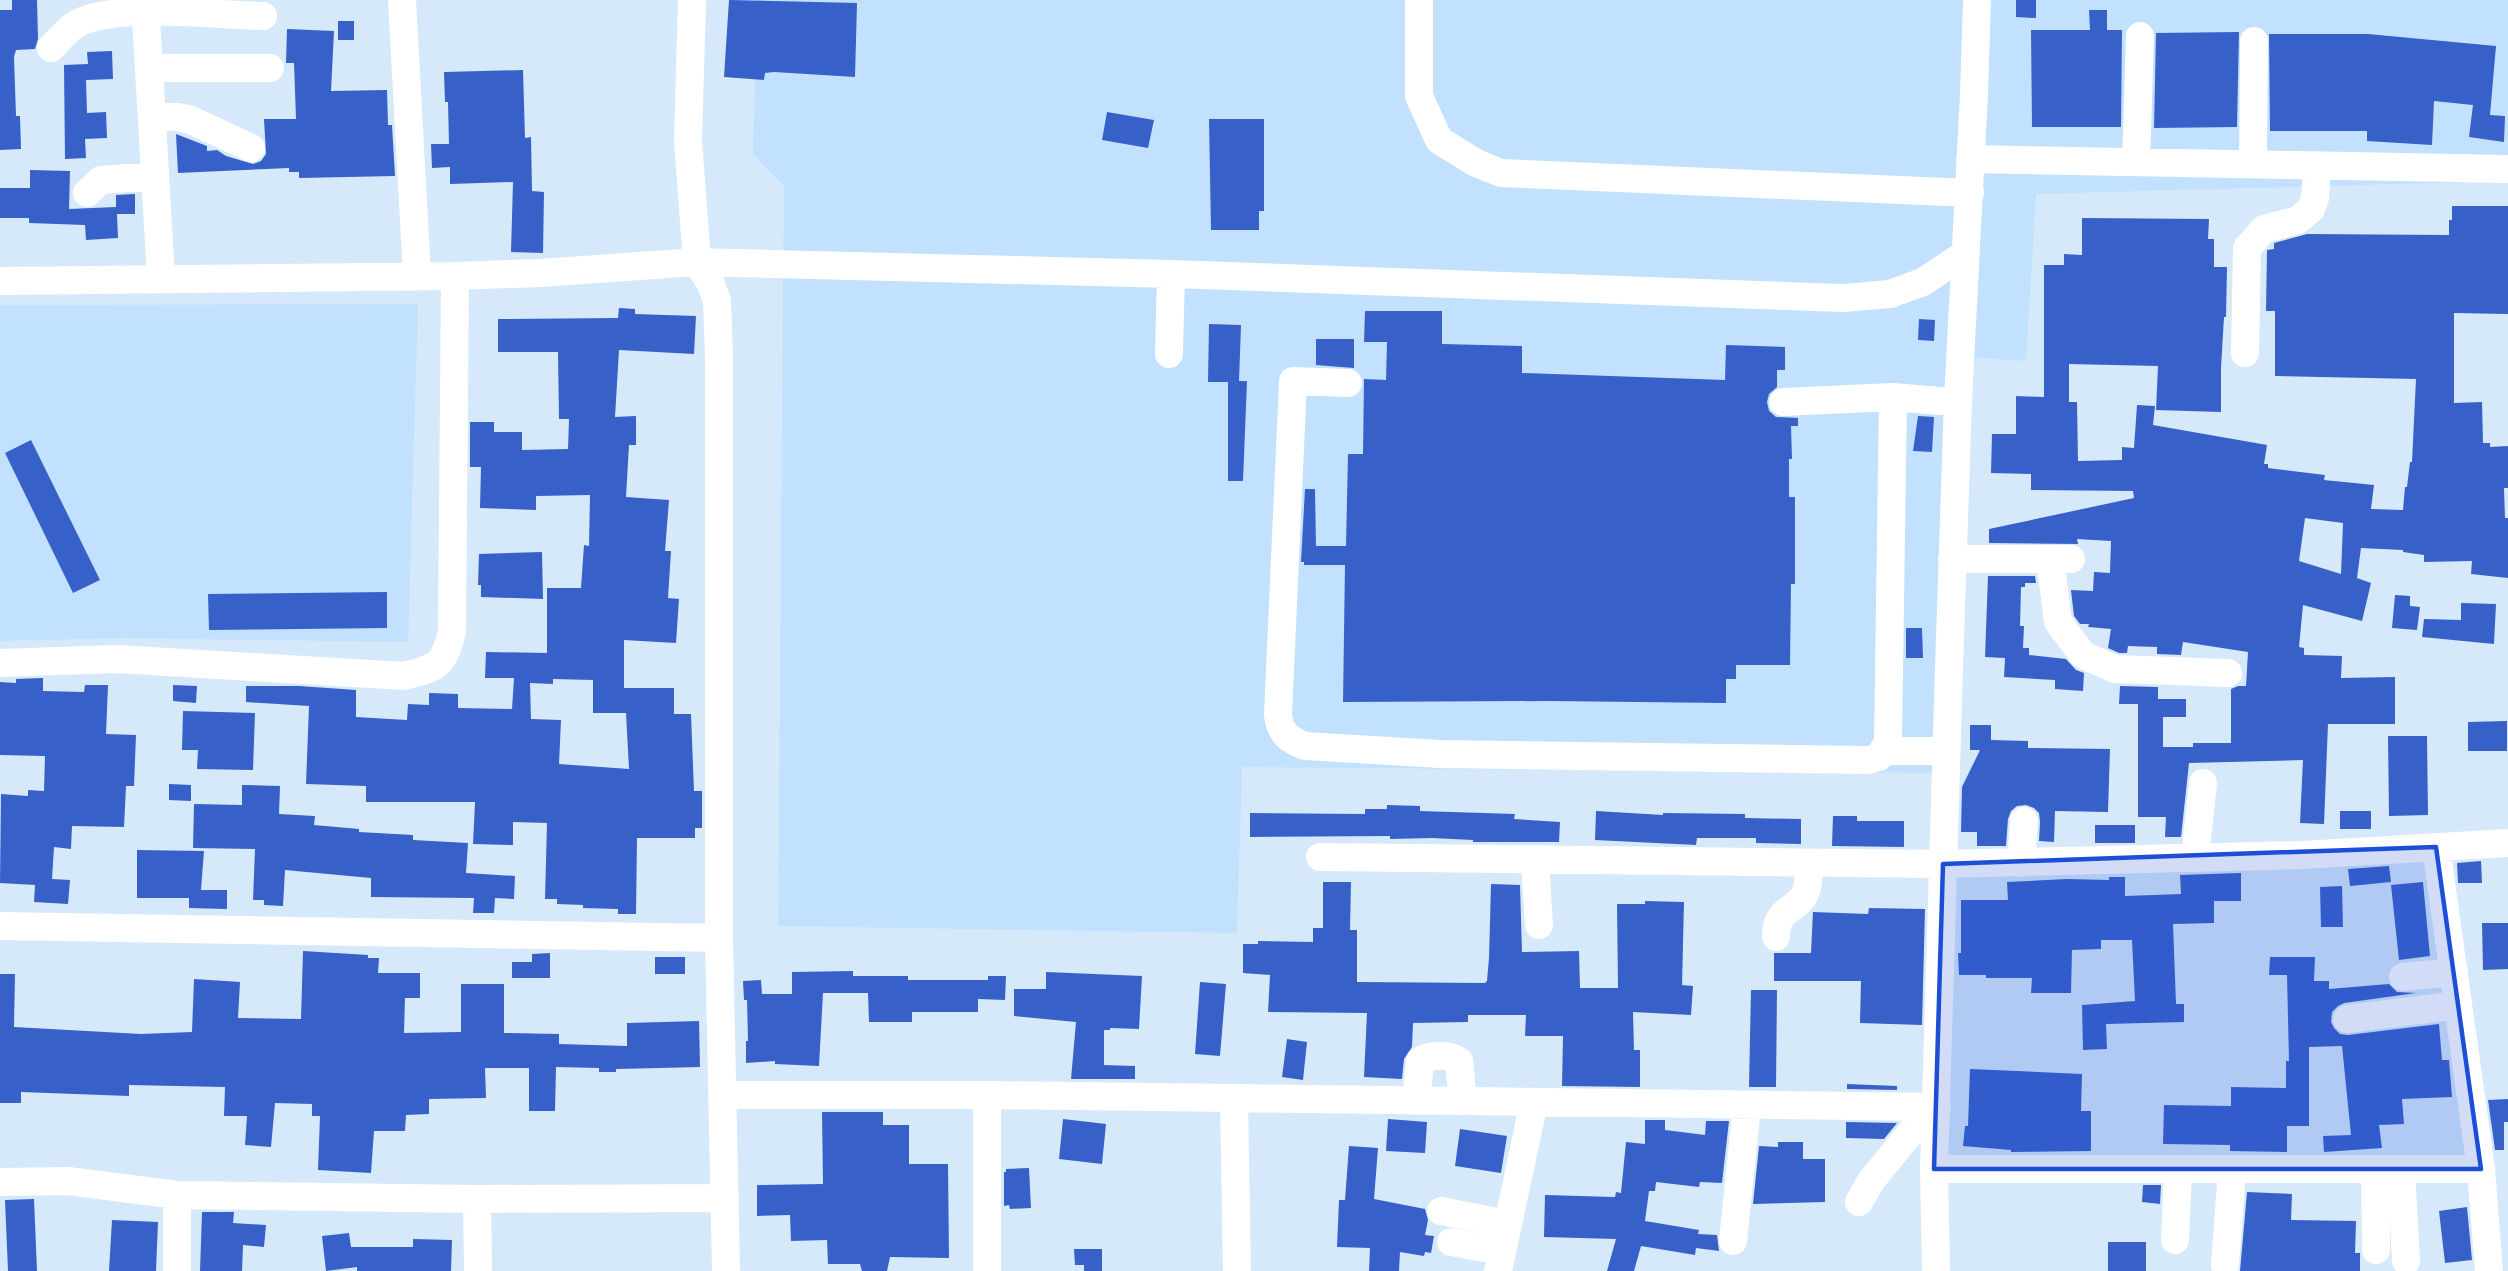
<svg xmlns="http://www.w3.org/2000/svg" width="2508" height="1271" viewBox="0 0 2508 1271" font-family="'Libre Baskerville',serif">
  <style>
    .built { fill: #c1e1fe }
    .building { fill: #3860c9; fill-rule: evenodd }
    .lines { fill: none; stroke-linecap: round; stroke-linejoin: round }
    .minor { stroke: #fff; stroke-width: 28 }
    .marked { fill: #1d4ed8; fill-opacity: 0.2; stroke: #1d4ed8; stroke-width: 4.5; stroke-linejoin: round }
  </style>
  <rect width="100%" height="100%" fill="#d5e9fa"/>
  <path class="built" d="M757 0H2508V181L2036 194 2026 361 1965 357 1942 773 1242 767 1237 933 778 926 784 186 753 154Z
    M418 304 408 642 121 638 0 641V305Z"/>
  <path class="building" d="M12 0H37L38 39 35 49 16 50 14 57 16 116H20L21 149 0 150V10H12Z
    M729 0 857 3 855 77 774 72 765 73 764 80 724 77Z
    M2016 0H2036V18L2016 17Z
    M2089 10H2107V30H2122L2121 127H2032L2031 30H2090Z
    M338 21H354V40H338Z
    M287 29 334 31 331 91 387 90 388 125H392L395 176 299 178V172H289V168L178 173 176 134 207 146V151L217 150 226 156 253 164 261 161 266 154 264 119H296L294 63H286Z
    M2239 32 2237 127 2154 128 2156 33Z
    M2269 34H2368L2496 46 2490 115 2505 116 2504 142 2469 137 2473 105 2434 101 2432 145 2367 141V131H2270Z
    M112 51 113 79 86 80 87 113 106 112 107 138 85 139 86 158 65 159 64 65 88 64 87 52Z
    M523 70 525 138 531 137 532 191 544 192 543 253 511 252 513 182 450 184V167L432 168 431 144H449L448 102H445L444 72Z
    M1107 112 1154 120 1148 148 1102 140Z
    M1209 119H1264V211H1259V230H1211Z
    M30 170 70 171 69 209 116 207V195L135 194V214H117L118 238 86 240 85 225 29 223V218H0V188H30Z
    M2452 206H2508V314L2454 313V403L2482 402 2483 443H2490V447L2508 446V488H2504L2505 518H2508V578L2471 574 2472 561 2424 562V555L2403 552V550L2361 548 2357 578 2371 583 2362 621 2303 605 2299 647 2304 648V655L2342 656 2341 678 2395 677V724H2328L2324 824 2300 823 2303 760 2189 763 2181 837H2165L2166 817H2138V704H2119L2120 686 2158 687V699H2186V717H2163V747H2193V743H2231V689L2238 686H2246L2248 652 2183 642 2181 655 2157 654V647L2128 646 2127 653H2119L2108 648 2111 629 2088 627 2089 624H2080L2074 616 2071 590 2093 591 2094 572 2110 573 2111 541 2077 539 2078 544 1989 543V529L2134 498 2133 491 2031 490V474L1991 473 1992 434H2016V396L2044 397V265H2064V254L2082 255V218L2209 219 2208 239H2214V267H2227L2226 317H2224L2221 368V412L2156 410 2158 366 2069 364V402H2077L2078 461 2122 460V447L2134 448 2137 405 2155 406 2153 425 2267 445 2264 464H2268V468L2325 475 2324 480 2374 485 2371 509 2403 510 2405 487H2407L2410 462H2412L2416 379 2275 376V311H2266L2267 250 2274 249V243L2307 234 2449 235V220H2452ZM2305 518 2343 523 2341 574 2299 561Z
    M619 308 635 309V314L696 316 694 354 619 350 615 417 636 416V445H629L626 497 669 500 665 551H671L668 598 679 599 676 643 624 640V688H674V714H691L694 791H702V828H695V838H637L636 914H618V909L583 908V905L557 904V899H545L547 823 513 822V845L473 844 475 802H366V786L306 784 309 706 246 702V686H299L356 690V717L407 720 408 704 429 705V693L458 694V708L512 709 514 678H485L486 652 547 653V588H581L584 545 589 546 590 495 536 496V510L480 508 481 467H470V422H494V432H522V450L568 449 569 419H559L558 352H498V319L618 318ZM553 679 593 680V713H626L629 769 559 764 561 720 531 719 530 683 553 684Z
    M1365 311H1442V344L1522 346V373L1725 380 1726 345 1785 347V370H1777V387L1769 394 1767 402 1769 411 1776 417 1798 418V426H1791L1792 459H1789V497H1795V584H1791L1790 665H1736V679H1726V703L1551 701 1343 702 1345 565H1304V562H1301L1305 489H1315L1316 546H1346L1348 454H1363L1364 379 1386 380 1387 342H1364Z
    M1919 319 1935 320 1934 341 1918 340Z
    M1209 324 1241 325 1239 381H1247L1243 481H1228V382H1208Z
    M1316 339H1354V368L1316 365Z
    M1918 416 1934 417 1932 452 1913 451Z
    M31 440 100 580 73 593 5 453Z
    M542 552 543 599 481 597V585H478L479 554Z
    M1988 576H2035L2036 583H2025V587H2021L2020 626H2024L2023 648H2029V655L2066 659 2076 670 2084 673 2083 691 2055 689V680L2004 677 2005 658 1985 657Z
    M387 592V628L209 630 208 594Z
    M2395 595 2410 596V606L2420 607 2417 630 2392 628Z
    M2461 603 2496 604 2494 644 2422 637 2424 619 2461 620Z
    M1906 628H1922L1923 658H1906Z
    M43 678V691L84 692 85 685H108L106 734 136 735 134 786H126L124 827 72 826 71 849 54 847 52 879 70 880 68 904 34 902 35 885 0 883 1 794 28 796V790L44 791 45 756 0 755V682L16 683V679Z
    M173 685 197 686 196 703 173 701Z
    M183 711 255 713 253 770 197 769 198 750H182Z
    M2507 721V751H2468V722Z
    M1970 725H1991V740L2028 741V748L2110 749 2108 812 2055 811 2054 842 2039 841 2040 822 2039 813 2034 808 2026 805 2017 806 2011 811 2008 819 2006 846H1977V832H1961L1962 787 1980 750H1970Z
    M2388 736H2427L2428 815 2389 816Z
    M169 784 191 785V801L169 800Z
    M242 785 280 786 279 814 315 816 314 825 359 829V832L413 835V840L468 843 466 873 515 876 514 899 495 898 494 913H473L474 898 371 897V878L285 870 283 906 264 905V900H253L255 849 193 848 194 804 242 805Z
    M1387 805 1420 806V811L1515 814 1514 819 1560 822 1559 842H1473V840L1432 838 1390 839V836L1250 837V813L1365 814V809H1387Z
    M1596 811 1663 815V813L1745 814V818L1801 819V844L1756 843V838H1697L1696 845 1595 840Z
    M2340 811H2371V829H2340Z
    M1833 816H1857V821H1904V847L1832 846Z
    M2095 825H2135V843H2095Z
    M137 850 204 851 201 890H227V909L189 908V898H137Z
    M2481 861 2482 883H2458L2457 863Z
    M2389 866 2391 882 2350 886 2348 869Z
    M2241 873V901H2214V923L2173 924 2176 1004H2184V1022L2106 1024 2107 1049 2083 1050 2082 1005 2135 1001 2132 940H2101V949L2072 950 2071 993H2031L2032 978H1986V975H1959L1958 953H1961V900H2008L2007 882 2067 879 2109 880V877H2125V896L2181 894 2180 875Z
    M1323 882H1351L1350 930H1357V982L1485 983 1487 981 1489 958 1491 884 1520 885 1522 952 1579 951 1580 988H1618L1617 904H1645V901L1684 902 1682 985 1693 986 1691 1015 1633 1012 1634 1050H1640V1087L1562 1086 1563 1036H1525L1526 1015H1468V1022L1413 1023 1412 1047 1404 1059 1402 1079 1364 1077 1367 1013 1268 1012 1270 975 1243 973V944H1258V941L1313 942V928H1323Z
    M2423 882 2430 956 2399 960 2391 885Z
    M2342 886 2343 927H2321L2320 887Z
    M1869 908 1925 909 1922 1025 1860 1023 1861 981H1774V953H1811L1813 912 1868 914Z
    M2482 923H2508V969L2483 970Z
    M303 951 368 955V958H379L378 973H420V998H405L404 1033 461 1032V984H504V1033L559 1034V1044L627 1046V1023L699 1021 700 1067 616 1069V1072H599V1068L556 1067 555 1111H529V1068H485L486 1098 429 1099V1114L406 1115 405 1131H374L371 1173 318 1170 320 1116H312V1104L275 1103 271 1147 245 1145 247 1116H224L225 1087 129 1085V1096L21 1092V1103H0V974H15L14 1027 141 1034 192 1032 194 979 240 982 238 1018 301 1019Z
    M550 953V978H512V962H532V954Z
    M655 957H685V974H655Z
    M2270 957H2315L2314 981H2329V989L2389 984 2397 992 2416 993 2344 1003 2338 1006 2332 1012 2331 1022 2334 1028 2340 1034 2348 1035 2439 1024 2442 1060H2449L2452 1097 2402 1099 2404 1124 2379 1125 2382 1148 2324 1152 2323 1136 2351 1135 2342 1046 2309 1047V1126H2287V1152L2230 1151V1145L2163 1144 2164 1105 2231 1106V1087L2286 1088V1061H2289L2287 975H2269Z
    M853 971V976H908V980H988V976H1006L1005 1000 978 999V1012H912V1022H869L868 993H823L819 1066 775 1064V1061L746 1063V1041H748L747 1000H744L743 981 761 980 762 994H792V972Z
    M1046 972 1142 976 1139 1029 1110 1028V1030H1104V1065L1135 1066V1079H1071L1076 1022 1014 1016V989H1046Z
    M1200 982 1226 984 1220 1056 1195 1054Z
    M1751 990H1777L1776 1087H1749Z
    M1287 1039 1307 1042 1303 1080 1282 1077Z
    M1970 1069 2082 1074 2081 1111H2091V1151L2011 1152V1150L1963 1146 1965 1126H1968Z
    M1847 1084 1897 1086V1090L1847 1089Z
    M2508 1099V1122H2504V1150H2495L2488 1100Z
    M822 1112H883V1125H909V1164H948L949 1258 890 1257 887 1271H862L860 1264H828L827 1240 791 1241 790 1215 757 1216V1185L823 1184Z
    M1063 1119 1106 1124 1102 1164 1059 1159Z
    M1388 1119 1427 1122 1425 1153 1386 1151Z
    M1645 1120H1665V1130L1705 1135 1706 1121H1729L1722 1183 1700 1182 1699 1187 1656 1182 1655 1191H1649L1645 1221 1699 1230 1698 1234 1717 1235 1719 1251 1696 1248 1695 1255 1641 1246 1634 1271H1607L1616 1239 1544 1237 1545 1195 1615 1197 1616 1192 1621 1193 1626 1142 1645 1144Z
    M1846 1122 1897 1123 1884 1139 1846 1138Z
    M1460 1129 1507 1136 1501 1173 1455 1166Z
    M1778 1142H1803V1159H1825V1202L1753 1204 1759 1146 1778 1147Z
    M1349 1146 1378 1148 1374 1199 1425 1209 1428 1220 1425 1235 1434 1236 1431 1253 1425 1252 1424 1256 1400 1252 1399 1271H1369L1370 1248 1337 1247 1339 1200H1345Z
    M1029 1168 1031 1208 1010 1209 1009 1205 1004 1206V1172H1006V1169Z
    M2143 1185H2161L2160 1204 2142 1202Z
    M2247 1192 2292 1194 2291 1220 2356 1221 2355 1253H2360V1271H2240Z
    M34 1199 37 1271H8L5 1200Z
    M2467 1207 2472 1260 2445 1263 2439 1211Z
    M202 1212H234L233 1223 266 1225 264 1247 243 1245 242 1271H200Z
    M112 1220 158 1222 156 1271H109Z
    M349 1233 351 1247H413V1239L452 1240 451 1271H357V1267L326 1271 322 1236Z
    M2108 1242H2146V1271H2108Z
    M1074 1249H1102V1271H1084V1265H1075Z"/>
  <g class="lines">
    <path class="minor" d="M145 0 161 278
      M402 0 417 276
      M692 0 688 141 697 262 710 282 717 301 719 358V938L726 1271
      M1419 0V96L1439 140 1476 163 1501 173 1970 193
      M51 48C59 40 68 28 78 23 117 3 217 15 263 16
      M149 68H270
      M152 117H178L191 120 251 148
      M1970 159 2508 169
      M2136 162 2140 36
      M2253 164 2254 41
      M87 193 101 180 155 176
      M0 281 455 276 540 273 697 262 1171 274 1844 298 1890 294 1923 282 1965 254
      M2245 353 2247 248 2264 229 2298 220 2311 209 2315 198 2317 166
      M1169 354 1171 274
      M1348 383 1293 381 1278 715C1280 733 1289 740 1305 746L1440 754 1868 760 1879 757 1888 742 1893 397
      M1783 402 1893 397 1940 401 1958 400
      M1952 559H2071
      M2050 559 2058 622 2083 655 2115 669 2228 673
      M0 663 117 659 404 676C438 667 443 667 452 632L455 276
      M1884 751H1946
      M2436 847 2481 1169 2489 1271
      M1320 857 1943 864 2303 855 2508 843
      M2195 858 2203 783
      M1535 860 1539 925
      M2021 863 2024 821
      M0 926 719 938
      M1776 937C1776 905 1799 912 1806 891 1809 883 1809 872 1809 863
      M2403 977 2454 972
      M2347 1019 2451 1006 2458 1002
      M724 1095H987L1937 1107
      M987 1095V1271
      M1234 1099 1237 1271
      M1416 1101 1420 1061C1430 1054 1449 1054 1459 1061L1463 1101
      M1934 1169H2481
      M2375 1170 2376 1250
      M2401 1170 2406 1261
      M0 1182 68 1181 177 1195 477 1199 725 1198
      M177 1195V1271
      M477 1199 478 1271
      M1859 1202 1871 1181 1916 1126 1936 1115
      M1441 1211 1508 1224
      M2175 1240 2178 1170
      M1733 1241 1747 1105
      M1451 1242 1502 1251
      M2225 1265 2232 1170
      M1498 1271 1534 1102
      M1936 1271 1934 1169 1949 667 1958 400 1974 94 1977 0"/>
  </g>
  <path class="marked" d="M2436 847 2481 1169H1934L1943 864Z"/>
</svg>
